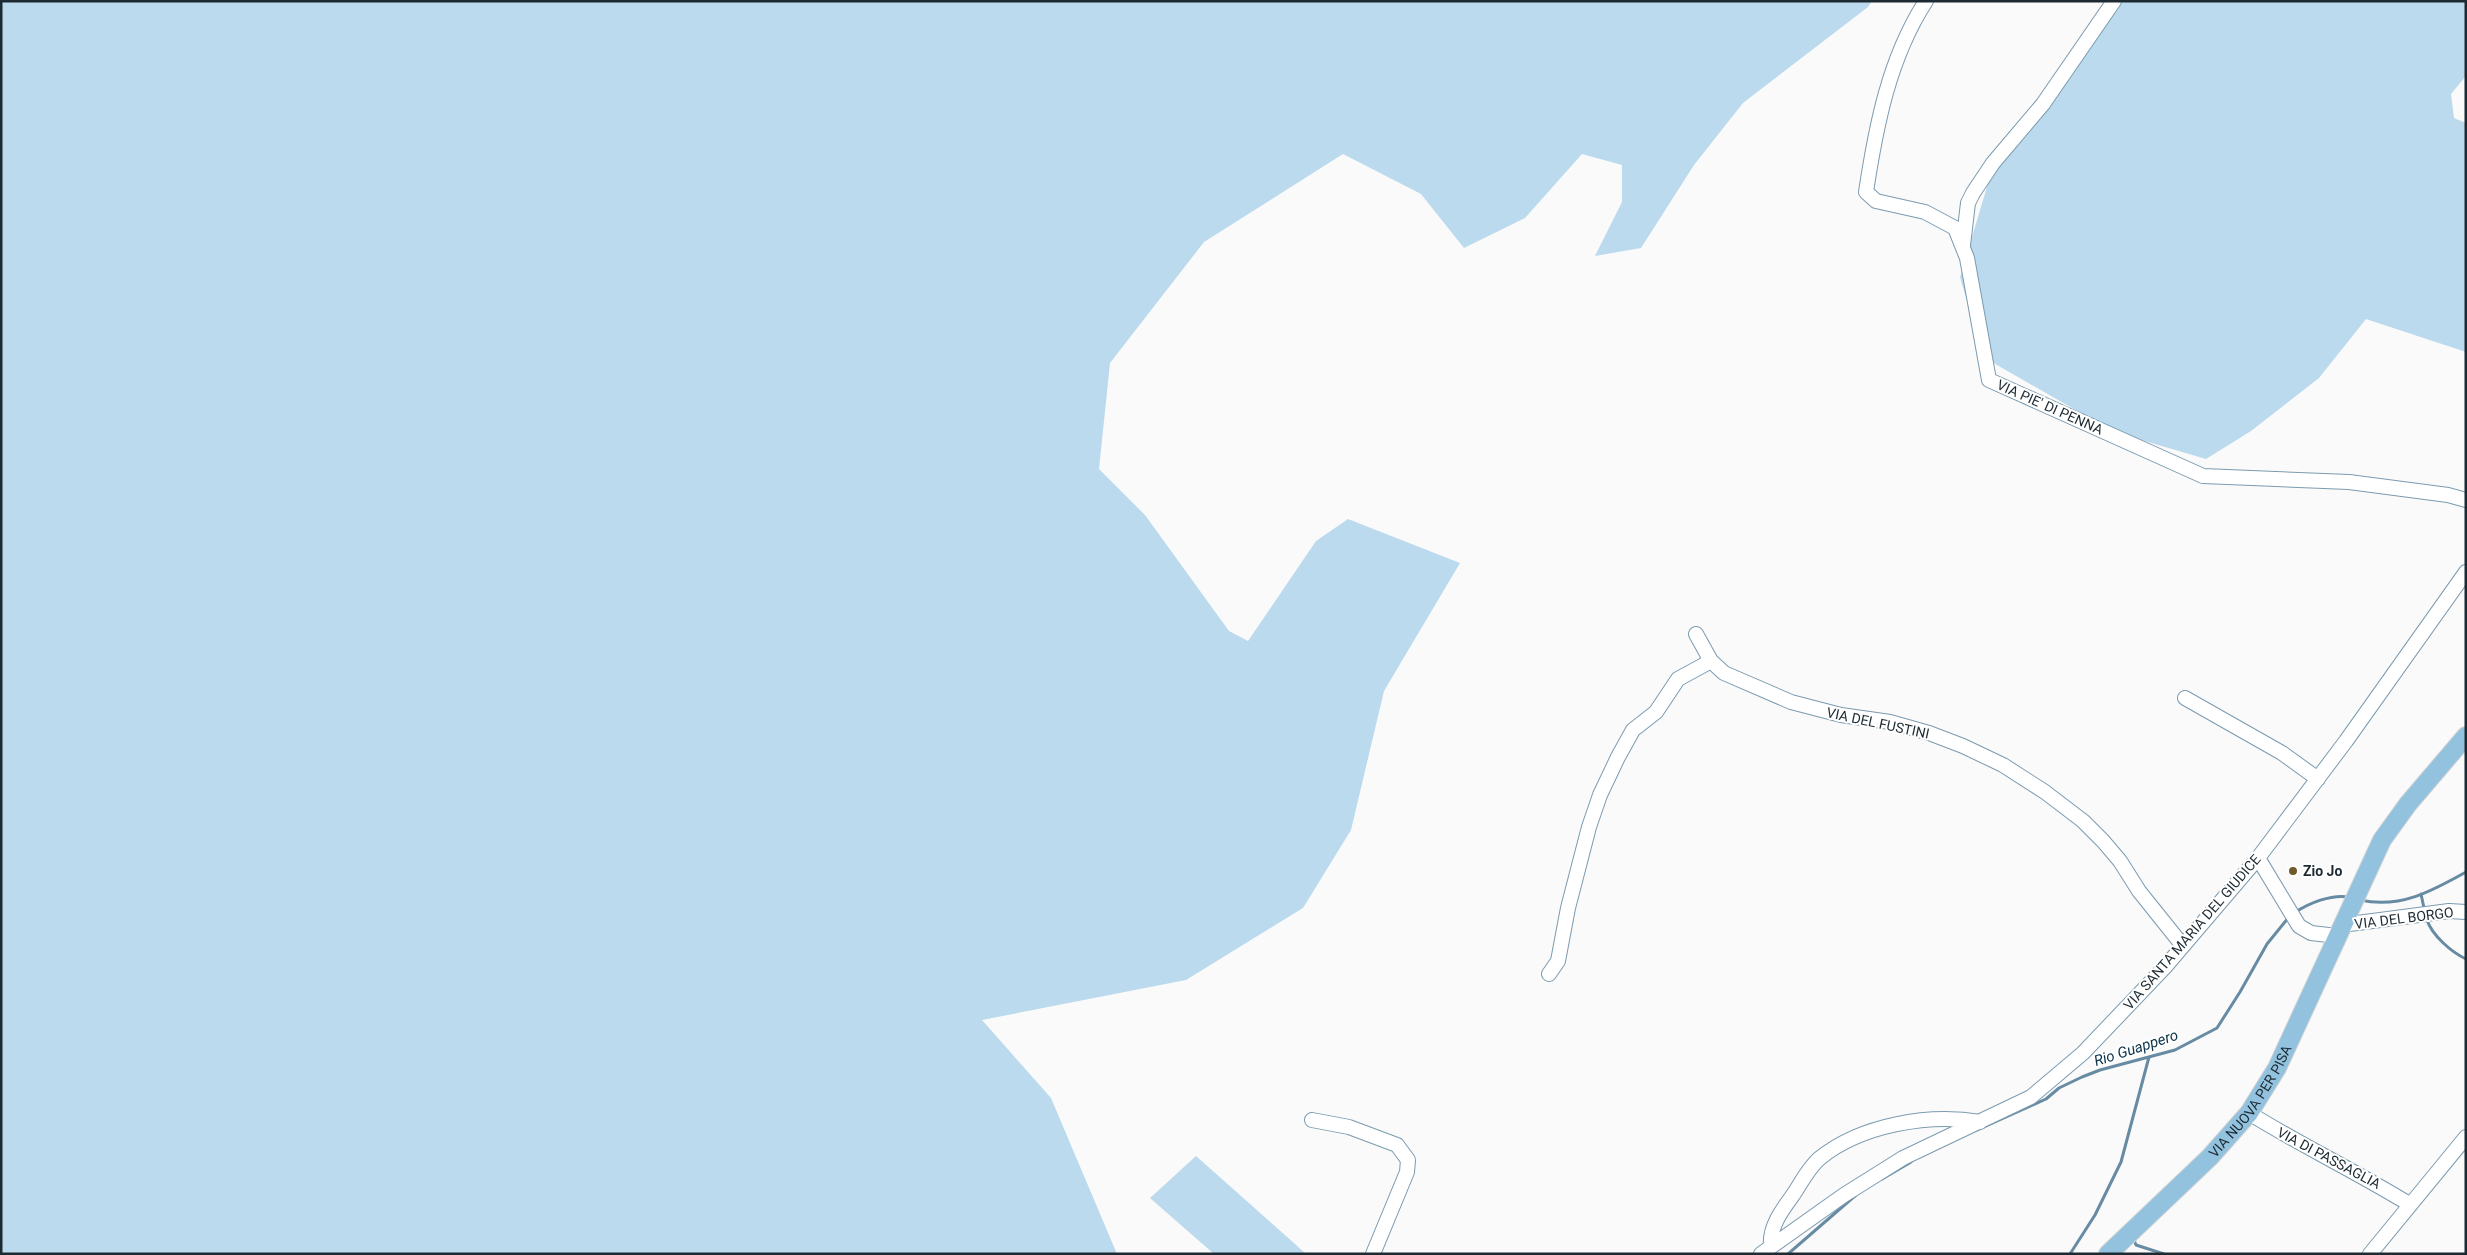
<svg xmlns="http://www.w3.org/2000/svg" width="2467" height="1255" viewBox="0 0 2467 1255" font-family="Roboto,sans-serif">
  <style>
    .green { fill: #bbdaee }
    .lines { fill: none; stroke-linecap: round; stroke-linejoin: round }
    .stream { stroke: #668ba3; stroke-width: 3 }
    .minor-casing { stroke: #7b9bb0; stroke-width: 16 }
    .major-casing { stroke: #d2d4d6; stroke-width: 20 }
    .minor { stroke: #fff; stroke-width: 14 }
    .major { stroke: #92c2de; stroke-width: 18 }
    .poi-dot { fill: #6f5b29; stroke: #fff; stroke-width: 2 }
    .labels { text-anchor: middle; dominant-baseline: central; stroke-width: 4; stroke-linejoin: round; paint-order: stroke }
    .street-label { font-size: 14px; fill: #1d2a32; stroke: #fff }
    .poi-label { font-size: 14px; font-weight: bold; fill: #1d2a32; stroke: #fff; text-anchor: start }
    .water-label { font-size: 15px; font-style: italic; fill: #0b3349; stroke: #fff }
  </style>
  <rect width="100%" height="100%" fill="#fafafa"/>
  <path class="green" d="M1 1H1872L1868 7 1743 103 1694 165 1641 248 1595 256 1622 202V165L1582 154 1525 218 1464 248 1421 194 1343 154 1204 242 1110 363 1099 469 1145 515 1229 631 1248 641 1316 541 1348 519 1460 563 1384 691 1351 830 1303 908 1186 980 982 1020 1051 1098 1117 1254H1Z
    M2105 1H2466V76L2451 94 2454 118 2466 123V352L2366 319 2319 378 2251 431 2206 459 2114 432 1983 357 1960 277 1992 170Z
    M1196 1156 1295 1244 1306 1254H1214L1150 1198Z"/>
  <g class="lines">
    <path class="stream" d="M2421 894 2424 908
      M2360 900C2400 909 2432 891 2466 872
      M2294 913C2309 903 2331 894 2349 897
      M2427 920C2432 935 2451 952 2466 959
      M1977 1130 2046 1099 2059 1088 2082 1077 2100 1070 2175 1050 2217 1028 2240 992 2267 944 2289 917
      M1882 1179 1911 1162
      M2134 1240 2136 1245 2164 1254
      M1788 1254 1856 1195
      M2070 1254 2095 1215 2121 1162 2149 1057"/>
    <g class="minor-casing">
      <path id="minor" d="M1926 1C1889 58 1876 126 1866 192L1876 201 1925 212 1955 228 1967 258 1989 380 2203 476 2349 482 2448 495 2466 500
        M1963 245 1968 203 1973 193 1993 163 2043 104 2114 1
        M1696 634 1711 661 1724 673 1791 702 1841 715 1890 722 1929 733 1963 746 2003 765 2045 792 2083 821 2103 841 2120 861 2139 891 2183 946
        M2185 698 2282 753 2318 779
        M2258 858 2299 926 2311 933 2337 936
        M2342 925 2449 911 2466 912
        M1549 974 1558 961 1568 908 1589 827 1600 795 1618 757 1633 730 1656 712 1678 679 1711 661
        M2249 1113C2302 1146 2357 1172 2409 1204
        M1312 1120 1349 1127 1397 1145 1408 1160 1407 1172 1373 1254
        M1771 1246C1769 1227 1782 1210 1793 1195 1801 1183 1809 1167 1820 1158 1861 1125 1929 1113 1980 1122
        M1761 1254 1844 1195 1903 1158 2031 1097 2083 1053 2165 967 2258 858 2346 741 2466 572
        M2370 1254 2466 1137"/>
    </g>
    <g class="major-casing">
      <g id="major">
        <path id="s1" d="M2108 1254 2210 1157 2249 1113 2277 1068 2382 840 2408 804 2466 736"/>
      </g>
    </g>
    <use href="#minor" class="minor"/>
    <use href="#major" class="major"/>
  </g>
  <circle class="poi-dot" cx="2293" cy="871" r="5"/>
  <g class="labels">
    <g class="street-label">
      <text transform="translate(2050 407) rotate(24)">VIA PIE' DI PENNA</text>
      <text transform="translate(1878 723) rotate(12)">VIA DEL FUSTINI</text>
      <text transform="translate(2404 918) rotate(-7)">VIA DEL BORGO</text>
      <text transform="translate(2192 932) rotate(-49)">VIA SANTA MARIA DEL GIUDICE</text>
      <text stroke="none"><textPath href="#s1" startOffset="210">VIA NUOVA PER PISA</textPath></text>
      <text transform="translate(2329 1158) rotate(28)">VIA DI PASSAGLIA</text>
    </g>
    <g class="poi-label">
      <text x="2303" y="871">Zio Jo</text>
    </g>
    <g class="water-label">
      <text transform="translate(2136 1048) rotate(-18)">Rio Guappero</text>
    </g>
  </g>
  <rect width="2467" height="1255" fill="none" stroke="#1d2a32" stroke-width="5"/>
</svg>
